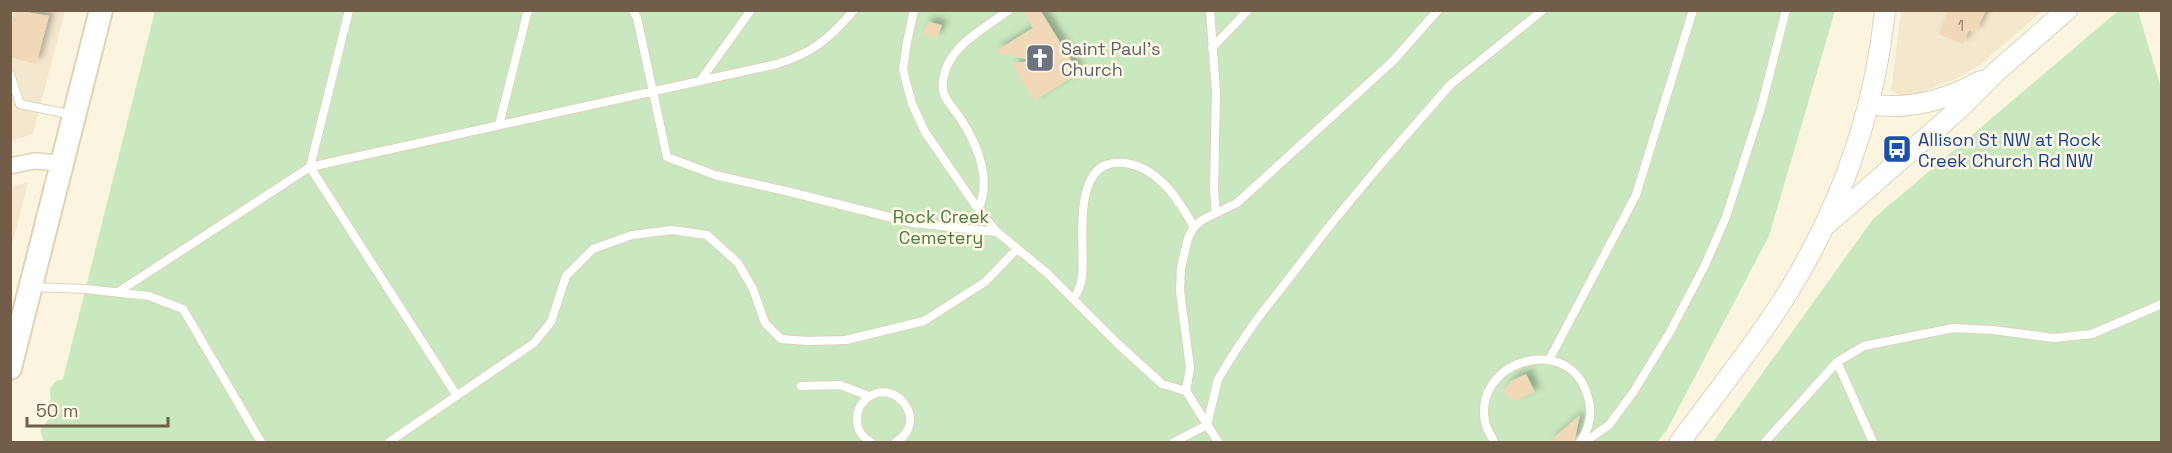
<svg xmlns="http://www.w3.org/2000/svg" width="2172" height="453" viewBox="0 0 2172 453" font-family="'Space Grotesk',sans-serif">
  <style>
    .residential { fill: #f3e8ce }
    .green { fill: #c9e8bf }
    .building { fill: #f0d8b8; filter: url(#shadow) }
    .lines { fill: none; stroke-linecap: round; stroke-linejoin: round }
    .service-casing { stroke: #dfd2bc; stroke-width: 10 }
    .minor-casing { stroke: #dfd2bc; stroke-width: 18 }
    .tertiary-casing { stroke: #dfd2bc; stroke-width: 22 }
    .secondary-casing { stroke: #e1d2b7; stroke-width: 26 }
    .service { stroke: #fff; stroke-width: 8 }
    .minor { stroke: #fff; stroke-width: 15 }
    .tertiary { stroke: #fff; stroke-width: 20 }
    .secondary { stroke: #fff; stroke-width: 22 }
    .labels { text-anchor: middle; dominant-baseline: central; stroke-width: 5; stroke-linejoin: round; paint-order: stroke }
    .number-label { font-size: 15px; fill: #917c64 }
    .worship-label { font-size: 18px; fill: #5b616d; stroke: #fff9e5; text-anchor: start }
    .transit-label { font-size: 18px; fill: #164399; stroke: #fff9e5; text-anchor: start }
    .park-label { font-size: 18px; fill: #4a7c43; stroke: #fff9e5 }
  </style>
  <defs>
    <filter id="shadow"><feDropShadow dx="5.5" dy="-5.5" stdDeviation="3" flood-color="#0004"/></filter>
  </defs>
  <rect width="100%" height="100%" fill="#fbf5df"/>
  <path class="residential" d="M10 11H65L33 134 11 141Z
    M1901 11H2042L1981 64 1958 78 1922 92 1902 95 1891 91Z
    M28 182 11 248V187Z"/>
  <path class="green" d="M155 11H1835L1769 236 1667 430 1657 442H44L40 430 54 413 51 405 50 388 56 381 63 379Z
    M2118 11H2138L2161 88V442H1713L1873 219Z"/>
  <path class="building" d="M13 10 49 16 36 64 10 57V23L17 21Z
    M1023 10H1040L1079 73 1034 101 1012 63 1035 61 994 52 1033 28Z
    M1949 10H1986L1975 33 1969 30 1963 44 1939 34Z
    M928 22 942 25 937 38 923 35Z
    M1526 374 1535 392 1515 401 1503 392 1511 381Z
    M1580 415 1574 442H1549Z"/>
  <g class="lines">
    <g class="service-casing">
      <path id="service" d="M349 10 310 167 457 396
        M633 10 637 18 667 157 715 175 786 191 913 223 997 232
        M914 10 907 42 903 70 912 104 925 132 978 209 997 232 1047 273 1118 344 1162 384 1186 391 1218 442
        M1210 10 1216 92 1214 191 1216 213
        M1212 48 1248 10
        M10 74 20 104 73 115
        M700 81 751 10
        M499 125 528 10
        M978 209C992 181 978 146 962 121 957 112 947 103 944 94 941 84 944 71 949 62 961 40 989 25 1009 10
        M33 287 85 289 149 296 183 309 261 442
        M118 292 310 167 777 64C813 53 830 38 854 10
        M1074 298C1078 292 1081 285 1082 277 1086 244 1067 151 1130 164 1161 171 1180 202 1194 227
        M1549 360 1636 195 1693 10
        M1837 362 1873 442
        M801 386 840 385 869 396
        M1186 391 1190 368 1180 291 1181 268 1188 238 1194 227 1202 220 1237 203 1393 61 1438 10
        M389 442 534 343 551 322 566 276 593 249 632 235 672 230 707 235 738 263 753 289 765 323 781 339 808 341 846 340 924 321 985 282 1017 249
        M871 442C863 438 857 430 857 420 857 411 860 404 866 399 895 375 930 422 896 442
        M1174 442 1207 425 1218 379 1236 350 1255 322 1331 224 1380 165 1450 85 1543 10
        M1494 442C1492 437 1488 431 1486 426 1469 362 1567 331 1587 394 1593 411 1590 428 1580 442
        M1585 442 1609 425 1634 391 1670 332 1705 265 1726 217 1761 108 1786 10
        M1765 442 1837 362 1864 346 1953 328 1993 330 2054 338 2092 334 2162 304"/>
    </g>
    <g class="minor-casing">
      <path id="minor" d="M10 166 34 161 62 163"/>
    </g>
    <g class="tertiary-casing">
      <path id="tertiary" d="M1869 104C1909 111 1946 100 1981 81
        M1827 224 1959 109 1996 72 2067 10
        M1680 442C1716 393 1755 345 1787 294 1840 208 1875 111 1885 10"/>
    </g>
    <g class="secondary-casing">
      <path id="secondary" d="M10 368 101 10"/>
    </g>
    <use href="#service" class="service"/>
    <use href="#minor" class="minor"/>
    <use href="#tertiary" class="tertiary"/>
    <use href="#secondary" class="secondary"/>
  </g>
  <defs>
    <g id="church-square" transform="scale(1.5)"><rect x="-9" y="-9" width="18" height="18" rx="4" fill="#6b7280" stroke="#fff9e5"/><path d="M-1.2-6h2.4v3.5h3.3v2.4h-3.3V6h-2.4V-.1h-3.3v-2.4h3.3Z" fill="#fff"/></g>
    <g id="bus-square" transform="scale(1.5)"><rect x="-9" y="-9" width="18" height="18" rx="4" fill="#1a4fb4" stroke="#fff9e5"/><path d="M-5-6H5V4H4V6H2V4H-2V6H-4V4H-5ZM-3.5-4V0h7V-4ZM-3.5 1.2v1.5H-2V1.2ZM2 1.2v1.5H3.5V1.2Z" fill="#fff"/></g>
  </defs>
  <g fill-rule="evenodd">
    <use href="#church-square" x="1040" y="58"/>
    <use href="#bus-square" x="1897" y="149"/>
  </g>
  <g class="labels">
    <g class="number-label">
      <text x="1961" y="25">1</text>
    </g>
    <g class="worship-label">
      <text x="1061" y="48">Saint Paul's<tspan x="1061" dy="21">Church</tspan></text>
    </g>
    <g class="transit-label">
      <text x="1918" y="139">Allison St NW at Rock<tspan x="1918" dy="21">Creek Church Rd NW</tspan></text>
    </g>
    <g class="park-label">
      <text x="941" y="216">Rock Creek<tspan x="941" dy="21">Cemetery</tspan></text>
    </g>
  </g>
  <rect width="2172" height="453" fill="none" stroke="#715d48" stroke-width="24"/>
  <path d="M27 417v9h141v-9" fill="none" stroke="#715d48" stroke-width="3"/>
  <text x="36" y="417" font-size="18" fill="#715d48" stroke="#fff9e5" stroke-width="4.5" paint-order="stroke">50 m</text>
</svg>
